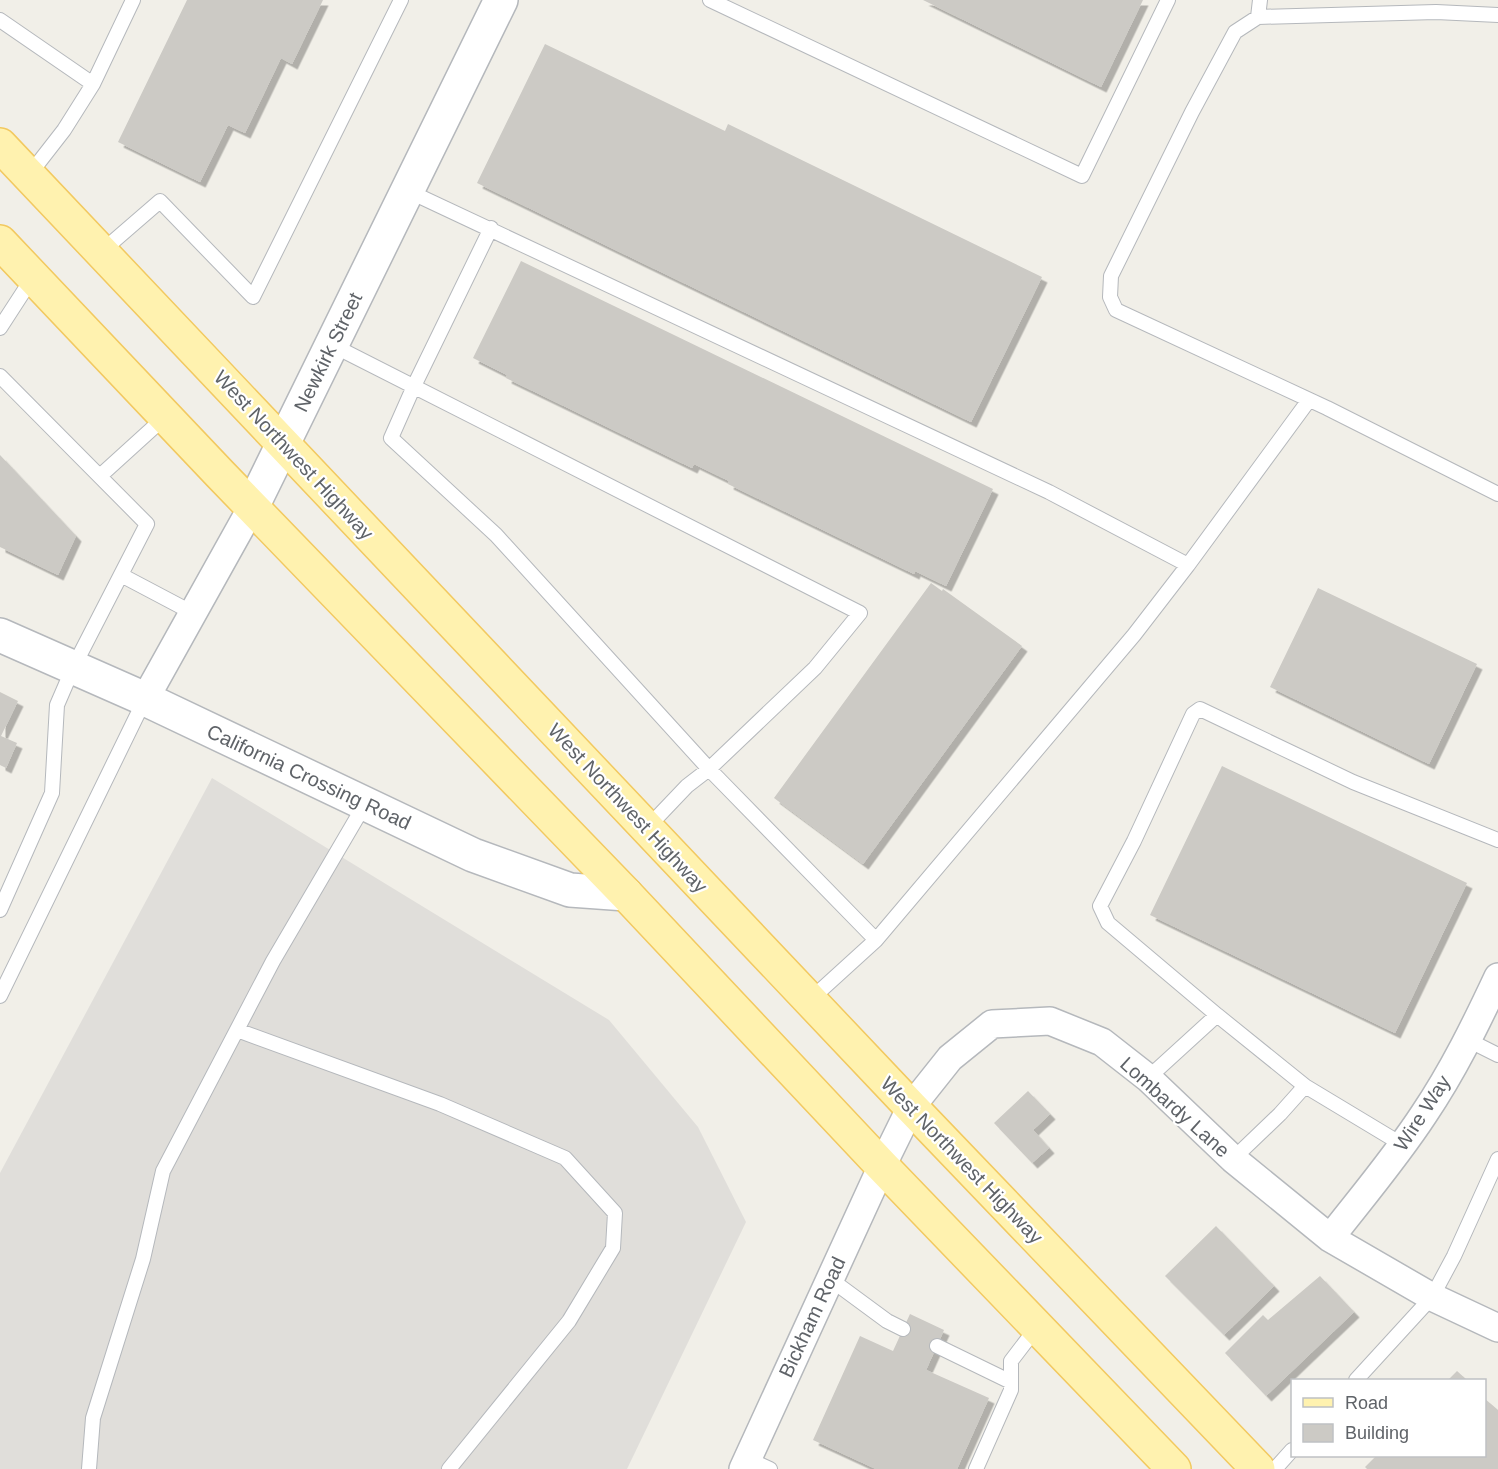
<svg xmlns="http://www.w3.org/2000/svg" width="1498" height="1469" viewBox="0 0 1498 1469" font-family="Helvetica,sans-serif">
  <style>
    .industrial { fill: #e0deda }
    .building { fill: #cccac5; filter: url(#shadow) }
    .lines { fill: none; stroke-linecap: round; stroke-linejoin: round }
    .service-casing { stroke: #b5b8bc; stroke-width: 16 }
    .minor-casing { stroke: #b5b8bc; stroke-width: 30 }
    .tertiary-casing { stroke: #b5b8bc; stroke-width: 36 }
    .primary-casing { stroke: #f2c960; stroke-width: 36 }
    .service { stroke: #fff; stroke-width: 14 }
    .minor { stroke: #fff; stroke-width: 27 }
    .tertiary { stroke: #fff; stroke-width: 33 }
    .primary { stroke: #fff2af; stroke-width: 33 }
    .labels { text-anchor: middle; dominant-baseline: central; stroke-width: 4.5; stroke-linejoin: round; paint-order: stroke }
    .street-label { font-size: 20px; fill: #5f6368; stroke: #fff }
  </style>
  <defs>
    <filter id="shadow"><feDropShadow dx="5.5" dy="5.5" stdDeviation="0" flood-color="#0004"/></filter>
  </defs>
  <rect width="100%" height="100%" fill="#f1efe8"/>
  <path class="industrial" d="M212 778 609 1020 698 1127 746 1222 627 1469H0V1173Z"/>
  <path class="building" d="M187 0H323L292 64 281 58 245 133 228 125 200 182 118 142Z
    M923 0H1143L1101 87Z
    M545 44 725 131 728 124 1042 277 971 422 477 183Z
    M521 261 993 489 946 586 915 571 914 574 728 484 729 481 694 464 692 468 506 378 507 375 473 358Z
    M0 455 76 536 58 575 0 547Z
    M931 583 942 591 943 589 1022 646 863 864 774 798Z
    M1318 588 1477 664 1429 764 1270 687Z
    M0 692 18 701 1 736 17 743 6 768 0 765Z
    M1222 766 1467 883 1395 1033 1150 915Z
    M1028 1091 1050 1114 1033 1130 1049 1148 1032 1163 994 1123Z
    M1216 1226 1274 1286 1224 1335 1165 1276Z
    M1320 1276 1354 1312 1266 1396 1225 1353 1263 1315 1268 1320Z
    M910 1314 944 1330 926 1370 989 1398 957 1469H876L813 1440 860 1336 893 1351Z
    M1457 1371 1467 1380H1448Z
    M1484 1398 1498 1410V1469H1367L1365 1467 1376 1456H1484Z"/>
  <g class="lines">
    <g class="service-casing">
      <path id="service" d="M710 0 1082 176 1168 0
        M1498 15 1436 12 1258 17 1235 32 1192 112 1111 276 1110 297 1116 310 1327 408 1498 494
        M1258 17 1260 0
        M0 20 93 84
        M29 175 64 130 93 84 133 0
        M406 190 1049 492 1188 565 1134 635 876 940 810 1000
        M491 228 414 386 391 438 496 535 709 769 876 940
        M101 252 160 201 253 297 401 0
        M0 328 33 277
        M332 345 860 613 815 668 709 769 687 786 647 828
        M0 376 147 524 73 668 57 705 52 793 0 910
        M100 476 165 417
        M1188 565 1309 400
        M121 575 193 613
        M0 996 145 699
        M1217 1015 1108 923 1100 906 1134 841 1193 714 1200 709 1353 782 1498 840
        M237 1030 440 1104 565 1158 615 1213 613 1248 569 1321 449 1469
        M1468 1040 1498 1055
        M1148 1078 1217 1015 1305 1086 1403 1145
        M1233 1159 1280 1114 1305 1086
        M830 1279 887 1321 903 1329
        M937 1346 1011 1382
        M1356 1380 1432 1297 1454 1256 1498 1159
        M748 1459 770 1469
        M89 1469 93 1418 143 1259 163 1171 273 961 365 804
        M976 1469 1011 1390V1361L1037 1327
        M1275 1469 1292 1450"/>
    </g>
    <g class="minor-casing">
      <path id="minor" d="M145 699 252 507
        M1330 1238C1362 1197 1396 1157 1424 1114 1453 1071 1476 1024 1498 977
        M743 1469 882 1166 911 1107 950 1058 992 1024 1050 1021 1102 1042 1148 1078 1233 1159 1330 1238 1432 1297 1498 1328"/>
    </g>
    <g class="tertiary-casing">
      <path id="tertiary" d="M252 507 501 0
        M0 635 145 699 473 855 570 890 626 894"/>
    </g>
    <g class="primary-casing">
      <path id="primary" d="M0 145 911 1107 1258 1469
        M0 242 220 474 626 894 882 1166 1174 1469"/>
    </g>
    <use href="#service" class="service"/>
    <use href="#minor" class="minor"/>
    <use href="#tertiary" class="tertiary"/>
    <use href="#primary" class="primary"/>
  </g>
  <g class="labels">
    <g class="street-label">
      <text transform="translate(328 352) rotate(-64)">Newkirk Street</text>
      <text transform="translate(294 455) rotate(47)">West Northwest Highway</text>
      <text transform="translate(309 777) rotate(25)">California Crossing Road</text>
      <text transform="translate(628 808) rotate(47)">West Northwest Highway</text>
      <text transform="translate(1175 1107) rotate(42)">Lombardy Lane</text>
      <text transform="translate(1422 1113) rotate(-57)">Wire Way</text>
      <text transform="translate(962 1160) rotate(46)">West Northwest Highway</text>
      <text transform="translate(812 1317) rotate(-65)">Bickham Road</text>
    </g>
  </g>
  <rect x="1291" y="1379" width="195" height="78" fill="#ffffff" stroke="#bfc1c3" stroke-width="1.5"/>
  <rect x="1303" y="1398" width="30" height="9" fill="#fff2af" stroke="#bfc1c3" stroke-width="1.5"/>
  <text x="1345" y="1409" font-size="18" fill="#5f6368">Road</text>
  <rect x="1303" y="1424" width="30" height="18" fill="#cccac5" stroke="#bfc1c3" stroke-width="1.5"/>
  <text x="1345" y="1439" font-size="18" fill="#5f6368">Building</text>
</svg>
